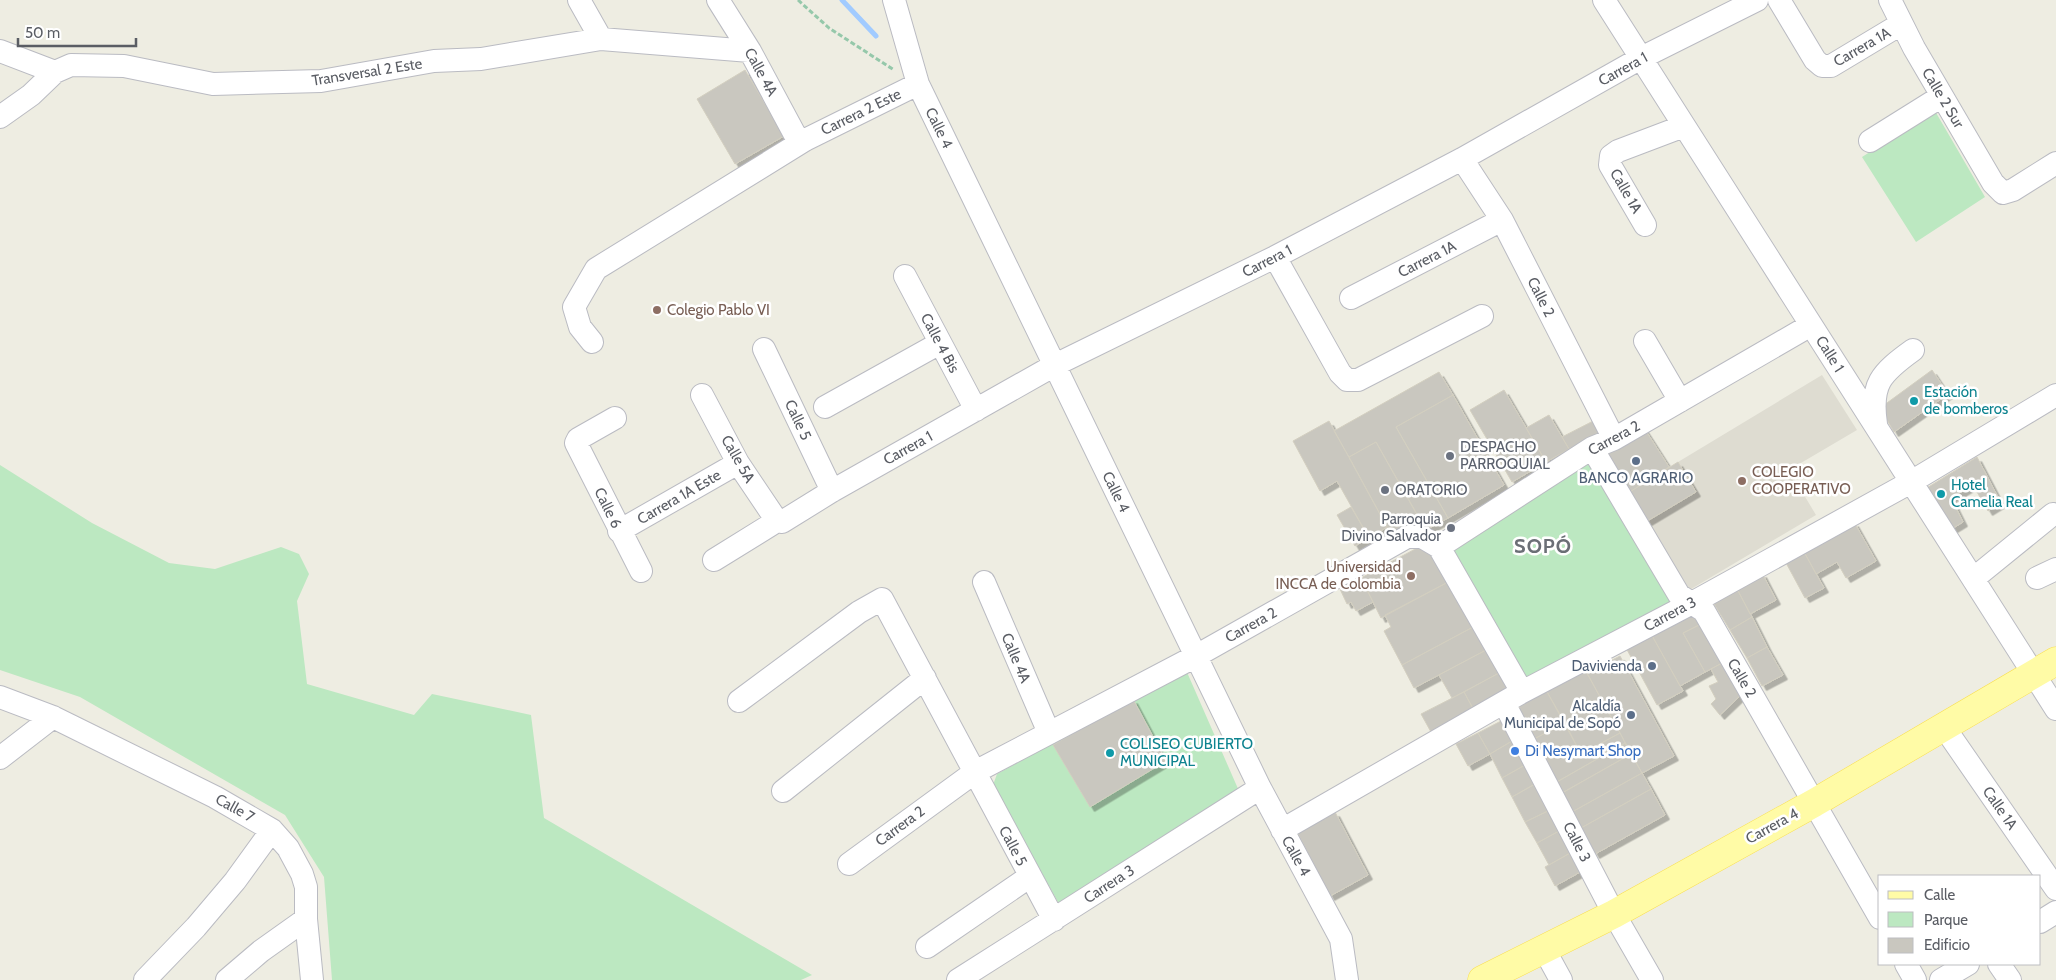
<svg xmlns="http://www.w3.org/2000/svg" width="2056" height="980" viewBox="0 0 2056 980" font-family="Cabin,sans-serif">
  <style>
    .education { fill: #dedcd1 }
    .green { fill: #bce8c1 }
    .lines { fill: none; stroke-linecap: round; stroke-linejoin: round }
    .stream { stroke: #a1cbff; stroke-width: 5 }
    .building { fill: #c9c7bf; stroke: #d3cfc0; filter: url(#shadow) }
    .minor-casing { stroke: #babbc2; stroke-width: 24 }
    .major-casing { stroke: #fadf4f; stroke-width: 29 }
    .path { stroke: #95c8aa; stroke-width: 3; stroke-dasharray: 5 2.5; stroke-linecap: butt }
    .minor { stroke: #fff; stroke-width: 22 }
    .major { stroke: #fffba6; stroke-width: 28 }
    .education-dot { fill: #8d6e63; stroke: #fff; stroke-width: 2 }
    .culture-dot { fill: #0f9aa8; stroke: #fff; stroke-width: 2 }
    .worship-dot { fill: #6b7280; stroke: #fff; stroke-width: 2 }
    .service-dot { fill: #5c6f8a; stroke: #fff; stroke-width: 2 }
    .shop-dot { fill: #3f7fe0; stroke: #fff; stroke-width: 2 }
    .labels { text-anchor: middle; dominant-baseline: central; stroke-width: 5; stroke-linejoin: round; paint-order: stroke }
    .street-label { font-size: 15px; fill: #5a5d64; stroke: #fff }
    .education-label { font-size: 15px; fill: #785e54; stroke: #fff; text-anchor: start }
    .culture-label { font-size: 15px; fill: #0d838f; stroke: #fff; text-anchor: start }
    .worship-label { font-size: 15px; fill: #5b616d; stroke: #fff; text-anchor: start }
    .service-label { font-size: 15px; fill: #4e5e75; stroke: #fff; text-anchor: end }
    .shop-label { font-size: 15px; fill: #366cbe; stroke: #fff; text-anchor: start }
    .district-label { font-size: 20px; font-weight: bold; letter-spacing: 1px; fill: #6b6f76; stroke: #fff }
  </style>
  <defs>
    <filter id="shadow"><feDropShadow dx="4.5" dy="4.5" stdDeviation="0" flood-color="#0004"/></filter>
  </defs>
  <rect width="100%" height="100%" fill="#eeede2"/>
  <path class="education" d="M1822 375 1857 430 1789 470 1816 515 1686 592 1644 523 1678 462Z"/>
  <path class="green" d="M1935 111 1985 197 1916 242 1862 157Z
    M1592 448 1692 603 1522 692 1439 547Z
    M0 465 92 523 169 563 215 569 281 547 299 554 309 574 297 601 307 684 414 715 432 694 531 715 544 818 812 975 801 980H332L324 877 285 815 80 697 0 670Z
    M1186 670 1239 791 1059 904 993 785 997 774Z"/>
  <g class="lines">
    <path class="stream" d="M842 0 876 36"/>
  </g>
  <path class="building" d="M745 70 784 136 735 164 697 99Z
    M1932 370 1948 394 1894 432 1880 408Z
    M1439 372 1453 395 1396 427 1448 518 1426 530 1376 442 1349 457 1334 431Z
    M1504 390 1546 462 1512 482 1470 410Z
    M1453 395 1504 485 1448 518 1396 427Z
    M1549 415 1569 449 1546 462 1526 428Z
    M1601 417 1607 428 1569 449 1562 437Z
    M1329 421 1387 527 1369 538 1337 481 1320 491 1293 441Z
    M1644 428 1669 467 1628 493 1603 454Z
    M1376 442 1421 522 1393 538 1349 457Z
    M1977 457 2001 503 1988 511 1973 485 1951 498 1963 522 1945 533 1922 491Z
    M1678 462 1696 492 1644 523 1628 493Z
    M1351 507 1369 538 1355 546 1337 515Z
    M1854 522 1876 561 1846 578 1837 562 1816 574 1803 550Z
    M1419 547 1432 548 1450 581 1381 618 1361 578Z
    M1803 550 1824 588 1805 598 1785 561Z
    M1762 573 1776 600 1750 614 1736 587Z
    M1361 578 1373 602 1356 611 1351 602 1347 604 1340 589Z
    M1450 581 1473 627 1402 665 1384 631 1391 627 1385 615Z
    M1736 587 1752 617 1730 630 1711 599Z
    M1694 608 1703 623 1683 633 1705 672 1680 686 1650 632Z
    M1752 617 1767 647 1747 658 1730 630Z
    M1703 623 1724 662 1705 672 1683 633Z
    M1473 627 1486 650 1414 688 1402 665Z
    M1650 632 1683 691 1657 705 1625 646Z
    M1767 647 1783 675 1762 686 1747 658Z
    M1486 650 1499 673 1452 698 1439 675Z
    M1620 656 1674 756 1642 773 1587 673Z
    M1724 662 1744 692 1720 715 1711 704 1716 699 1709 686 1718 682 1711 669Z
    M1584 668 1620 733 1581 754 1546 690Z
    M1499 673 1511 696 1476 714 1464 692Z
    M1546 690 1565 723 1532 740 1519 713 1520 705Z
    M1464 692 1476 714 1431 732 1421 714Z
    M1133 699 1166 761 1090 807 1053 745Z
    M1501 721 1512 741 1490 754 1478 733Z
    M1565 723 1581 754 1620 733 1625 743 1555 783 1532 740Z
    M1478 733 1490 754 1468 766 1456 744Z
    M1512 741 1525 765 1502 778 1490 754Z
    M1625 743 1631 754 1562 793 1555 783Z
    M1631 754 1642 773 1572 812 1562 793Z
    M1525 765 1535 784 1512 797 1502 778Z
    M1642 773 1651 789 1581 828 1572 812Z
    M1535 784 1550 810 1525 822 1512 797Z
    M1651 789 1665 815 1595 854 1581 828Z
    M1550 810 1561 830 1537 843 1525 822Z
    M1335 812 1368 875 1330 896 1297 832Z
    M1561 830 1572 852 1549 865 1537 843Z
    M1572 852 1582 871 1555 886 1545 867Z"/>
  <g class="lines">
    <g class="minor-casing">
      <path id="minor" d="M579 0 601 39
        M718 0 750 51 794 133 797 138 805 140
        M894 0 918 84 1260 788 1341 939 1347 980
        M1604 0 2056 709
        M1779 0 1815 60 1822 66H1831L1901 24
        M1890 0 1914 48 1993 183 2003 193 2013 190 2056 163
        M0 51 55 72
        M0 117 31 95 55 72 71 65 124 66 213 84 321 81 434 61 481 59 601 39 750 51
        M1870 141 1942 96
        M1462 159 1502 220 1614 439
        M1645 225 1610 165 1611 156 1618 151 1684 126
        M1275 257 1340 373 1347 380H1358L1482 316
        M905 276 976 410
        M1351 298 1502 220
        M1645 341 1680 401
        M592 342 580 327 574 307 596 269 805 140 918 84
        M764 349 832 491
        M702 395 738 463 777 521
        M825 407 940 343
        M615 418 578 439 576 443 641 571
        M1876 424C1870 384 1881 373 1913 350
        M1592 448 1679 595 1704 611 1880 918
        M777 521 782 522 832 491 1055 365 1275 257 1462 159 1641 58 1757 0
        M619 531 738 463
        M1439 547 1522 692
        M714 560 777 521
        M2037 578 2056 569
        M1973 579 2053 514
        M984 582 1049 733
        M0 697 53 717 215 797 272 830 288 848 302 874 306 887V919L312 980
        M739 701 859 612 882 599 1054 920
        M1504 703 1614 914 1652 980
        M1944 727 2056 889
        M0 758 53 717
        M783 791 925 678
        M1282 830 1522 692 1692 603 1911 482 2056 395
        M849 864 975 772 1196 656 1407 537H1422L1439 547 1592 448 1614 439 1811 325
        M2040 922 2056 912
        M927 947 1029 877
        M1544 949 1561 980
        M1906 964 1915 980
        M1999 964 2010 980
        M145 980 196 927 235 881 272 830
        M227 980 261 951 306 919
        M958 980 1260 788
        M1941 980 1968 964"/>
    </g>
    <g class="major-casing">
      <path id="major" d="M1482 980 1614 914 1814 803 2056 661"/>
    </g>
    <path class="path" d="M798 0 829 28 894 70"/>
    <use href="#minor" class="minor"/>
    <use href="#major" class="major"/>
  </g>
  <g class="education-dot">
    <circle cx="657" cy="310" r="5"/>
    <circle cx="1742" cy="481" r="5"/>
    <circle cx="1411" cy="576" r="5"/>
  </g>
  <g class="culture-dot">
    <circle cx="1914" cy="401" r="5"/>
    <circle cx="1941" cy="494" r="5"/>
    <circle cx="1110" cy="753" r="5"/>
  </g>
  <g class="worship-dot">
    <circle cx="1450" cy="456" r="5"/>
    <circle cx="1385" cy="490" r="5"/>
    <circle cx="1451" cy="528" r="5"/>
  </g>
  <g class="service-dot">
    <circle cx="1636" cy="461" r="5"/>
    <circle cx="1652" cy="666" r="5"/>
    <circle cx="1631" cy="715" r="5"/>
  </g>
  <circle class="shop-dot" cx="1515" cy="751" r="5"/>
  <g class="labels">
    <g class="street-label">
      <text transform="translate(1862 47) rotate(-30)">Carrera 1A</text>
      <text transform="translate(1623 69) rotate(-29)">Carrera 1</text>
      <text transform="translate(367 72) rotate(-9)">Transversal 2 Este</text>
      <text transform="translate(761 72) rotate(61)">Calle 4A</text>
      <text transform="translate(1943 98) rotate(59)">Calle 2 Sur</text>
      <text transform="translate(861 112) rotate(-26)">Carrera 2 Este</text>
      <text transform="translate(939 128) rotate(64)">Calle 4</text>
      <text transform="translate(1626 191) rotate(60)">Calle 1A</text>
      <text transform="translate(1427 259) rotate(-27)">Carrera 1A</text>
      <text transform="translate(1267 261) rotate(-27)">Carrera 1</text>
      <text transform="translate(1541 297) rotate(63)">Calle 2</text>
      <text transform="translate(940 343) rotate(62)">Calle 4 Bis</text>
      <text transform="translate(1830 354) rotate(58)">Calle 1</text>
      <text transform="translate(798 420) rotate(65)">Calle 5</text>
      <text transform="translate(1614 438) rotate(-28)">Carrera 2</text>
      <text transform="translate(908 448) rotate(-29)">Carrera 1</text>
      <text transform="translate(738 459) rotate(60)">Calle 5A</text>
      <text transform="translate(1116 492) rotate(64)">Calle 4</text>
      <text transform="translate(679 497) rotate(-30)">Carrera 1A Este</text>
      <text transform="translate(608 508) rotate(64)">Calle 6</text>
      <text transform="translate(1670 614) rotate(-28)">Carrera 3</text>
      <text transform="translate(1251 625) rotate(-29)">Carrera 2</text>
      <text transform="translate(1016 658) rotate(67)">Calle 4A</text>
      <text transform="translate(1742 678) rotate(60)">Calle 2</text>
      <text transform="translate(235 808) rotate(29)">Calle 7</text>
      <text transform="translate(2000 808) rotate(55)">Calle 1A</text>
      <text transform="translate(900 826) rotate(-36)">Carrera 2</text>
      <text transform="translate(1772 826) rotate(-29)">Carrera 4</text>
      <text transform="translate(1577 842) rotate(63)">Calle 3</text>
      <text transform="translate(1013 846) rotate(62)">Calle 5</text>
      <text transform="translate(1296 856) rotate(61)">Calle 4</text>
      <text transform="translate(1109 884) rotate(-33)">Carrera 3</text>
    </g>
    <g class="education-label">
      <text x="667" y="310">Colegio Pablo VI</text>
      <text x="1752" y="472">COLEGIO<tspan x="1752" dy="17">COOPERATIVO</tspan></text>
      <text x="1401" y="567" text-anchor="end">Universidad<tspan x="1401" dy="17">INCCA de Colombia</tspan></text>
    </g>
    <g class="culture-label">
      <text x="1924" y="392">Estación<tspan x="1924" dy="17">de bomberos</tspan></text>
      <text x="1951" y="485">Hotel<tspan x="1951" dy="17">Camelia Real</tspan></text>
      <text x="1120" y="744">COLISEO CUBIERTO<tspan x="1120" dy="17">MUNICIPAL</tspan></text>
    </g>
    <g class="worship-label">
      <text x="1460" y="447">DESPACHO<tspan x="1460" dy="17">PARROQUIAL</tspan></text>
      <text x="1395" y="490">ORATORIO</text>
      <text x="1441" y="519" text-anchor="end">Parroquia<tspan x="1441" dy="17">Divino Salvador</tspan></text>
    </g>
    <g class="service-label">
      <text x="1636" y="478" text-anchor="middle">BANCO AGRARIO</text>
      <text x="1642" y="666">Davivienda</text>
      <text x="1621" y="706">Alcaldía<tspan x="1621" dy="17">Municipal de Sopó</tspan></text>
    </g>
    <g class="shop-label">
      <text x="1525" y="751">Di Nesymart Shop</text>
    </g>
    <g class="district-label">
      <text x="1543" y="546">SOPÓ</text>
    </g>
  </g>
  <rect x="1878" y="875" width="162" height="90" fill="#ffffff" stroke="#bdbec1"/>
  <rect x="1888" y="891" width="25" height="8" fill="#fffba6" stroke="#bdbec1"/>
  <text x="1924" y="900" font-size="15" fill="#5a5d64">Calle</text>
  <rect x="1888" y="912" width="25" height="15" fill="#bce8c1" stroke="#bdbec1"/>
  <text x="1924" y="925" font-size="15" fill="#5a5d64">Parque</text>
  <rect x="1888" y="938" width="25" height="15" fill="#c9c7bf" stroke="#bdbec1"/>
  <text x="1924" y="950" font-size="15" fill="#5a5d64">Edificio</text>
  <path d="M18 38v8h118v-8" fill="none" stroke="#5a5d64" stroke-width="2.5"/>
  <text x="25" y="38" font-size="15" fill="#5a5d64" stroke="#ffffff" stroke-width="4" paint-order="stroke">50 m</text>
</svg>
